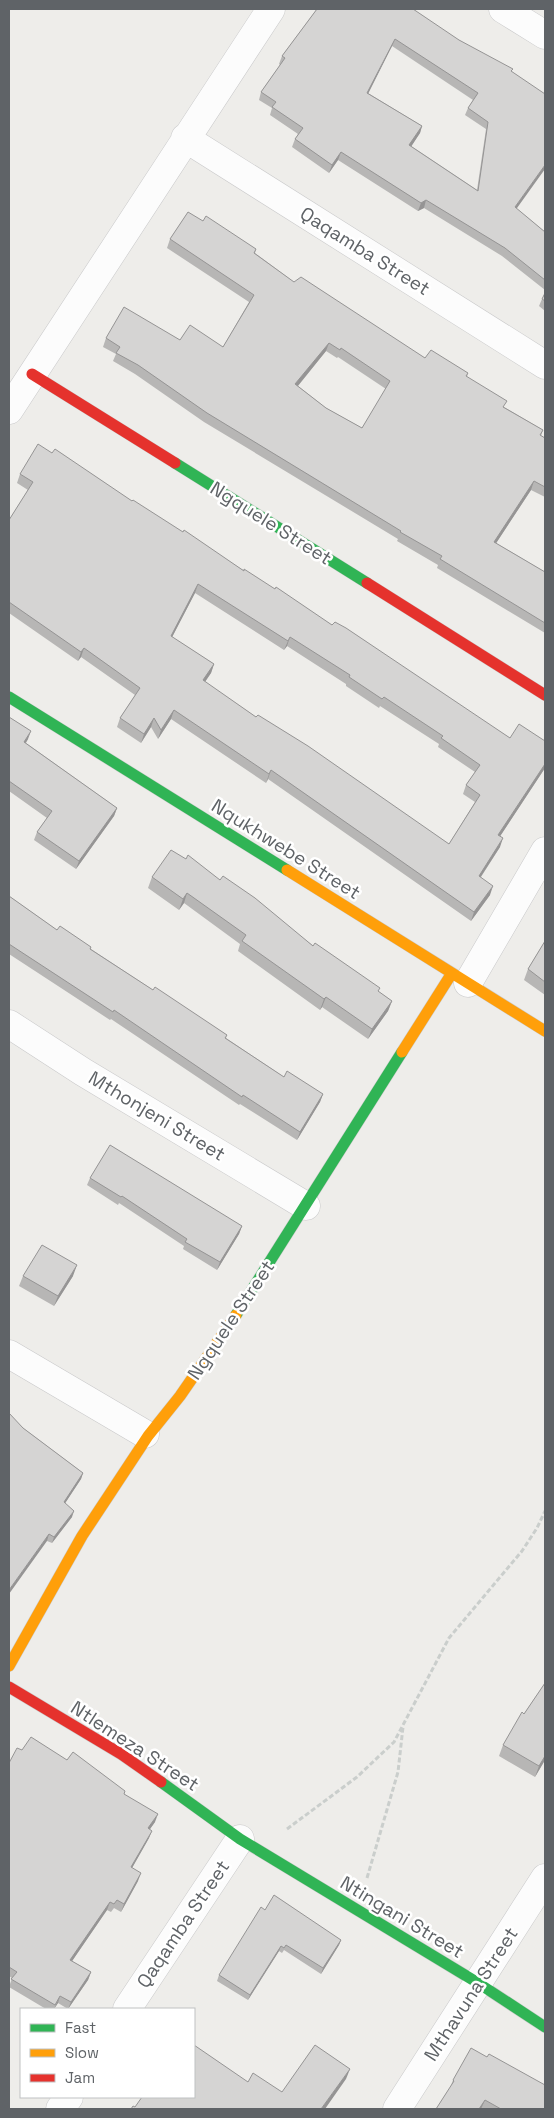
<svg xmlns="http://www.w3.org/2000/svg" width="554" height="2118" viewBox="0 0 554 2118" font-family="'Space Grotesk',sans-serif">
  <style>
    .lines { fill: none; stroke-linecap: round; stroke-linejoin: round }
    .street-casing { stroke: #c9c9ca; stroke-width: 29 }
    .fast-casing { stroke: #cbcbcb; stroke-width: 12 }
    .slow-casing { stroke: #cbcbcb; stroke-width: 12 }
    .jam-casing { stroke: #cbcbcb; stroke-width: 12 }
    .path { stroke: #cacecc; stroke-width: 3; stroke-dasharray: 5 2.5; stroke-linecap: butt }
    .street { stroke: #fcfcfc; stroke-width: 28 }
    .fast { stroke: #30b455; stroke-width: 11 }
    .slow { stroke: #ff9f0a; stroke-width: 11 }
    .jam { stroke: #e5322d; stroke-width: 11 }
    .wall { fill: #b7b6b5; fill-rule: evenodd }
    .shaded-wall { fill: #959494 }
    .building { fill: #d5d4d3; stroke: #959494; fill-rule: evenodd }
    .labels { text-anchor: middle; dominant-baseline: central; stroke-width: 5; stroke-linejoin: round; paint-order: stroke }
    .street-label { font-size: 19px; fill: #5f6367; stroke: #fff }
  </style>
  <rect width="100%" height="100%" fill="#eeedea"/>
  <g class="lines">
    <g class="street-casing">
      <path id="street" d="M503 9 545 35
        M185 138 545 365
        M9 410 271 9
        M468 983 545 851
        M9 1024 83 1072 306 1206
        M9 1354 145 1434
        M127 2009 240 1839
        M60 2109 69 2097
        M397 2109 545 1878"/>
    </g>
    <g class="fast-casing">
      <path id="fast" d="M175 463 367 583
        M9 697 287 870
        M236 1315 402 1052
        M161 1782 240 1839 478 1983 545 2027"/>
    </g>
    <g class="slow-casing">
      <path id="slow" d="M287 870 545 1031
        M402 1052 452 973
        M9 1666 82 1536 148 1436 180 1396 236 1315"/>
    </g>
    <g class="jam-casing">
      <path id="jam" d="M32 374 175 463
        M367 583 545 695
        M9 1687 121 1754 161 1782"/>
    </g>
    <path class="path" d="M287 1829 357 1777 394 1742 449 1638 522 1551 537 1528 545 1511
      M367 1878 398 1772 403 1727"/>
    <use href="#street" class="street"/>
    <use href="#fast" class="fast"/>
    <use href="#slow" class="slow"/>
    <use href="#jam" class="jam"/>
  </g>
  <path class="wall" d="M317 9 459 40 512 72 517 209 545 232V290L502 256 424 208 418 211 338 160 329 173 292 147 295 139 298 134 270 115 272 108 259 100 261 92 280 65 279 64 282 56ZM392 46 473 100 468 108 465 115 486 129 477 190 411 146 420 133 422 126 368 93Z
    M203 221 256 249 255 253 294 282 425 358 468 373 467 377 504 407 543 430 541 436 545 438V497L531 490 496 543 545 572V633L437 568 438 565 397 541 398 539 204 422 135 374 113 361 116 354 103 347 106 338 180 340 223 347 249 302 167 248 170 239ZM326 351 337 358 338 357 386 389 362 428 326 408 298 386Z
    M545 293V311L539 306 542 299Z
    M20 474 132 501 332 625 510 738 545 741V768L500 836V847L481 877 490 895 471 921 268 779 266 783 171 719 158 739 151 727 141 743 117 727 120 718 135 695 81 657 78 661 9 613V520L28 490 17 483ZM195 593 284 650 287 646 346 684V686L379 708 380 706 439 744 438 747 475 772 466 785 463 794 475 802 449 844 256 717 205 682 211 673 214 664 172 637Z
    M9 717 28 739 26 743 117 808 114 816 76 869 34 840 37 832 47 818 9 791Z
    M152 877 220 880 392 1001 388 1011 368 1039 322 1007 320 1010 238 951 240 944 184 903 179 910 148 888Z
    M9 896 57 930 91 947V949L153 990 227 1035 226 1038 284 1077 323 1094 320 1102 297 1140 240 1104 239 1105 111 1019 110 1020 9 954Z
    M545 941V995L524 980 528 969Z
    M90 1178 242 1226 239 1234 217 1270 183 1249 184 1246 119 1203 118 1205 87 1185Z
    M23 1276H73L54 1306 19 1286Z
    M23 1428 83 1473 81 1479 65 1503 72 1517 52 1543 47 1541Z
    M545 1683V1760L535 1777 499 1756 503 1745Z
    M67 1760 124 1794 155 1822 150 1829 149 1838 132 1868 138 1881 121 1912 114 1908 111 1912 107 1910 72 1961 91 1972 88 1980 68 2009 58 2003 54 2009H46L9 1987 12 1978 9 1976V1763Z
    M265 1910 341 1940 339 1945 321 1974 284 1950 282 1953 279 1951 248 2000 217 1981 219 1975Z
    M487 2057 545 2109H436L450 2088 453 2080Z"/>
  <path class="shaded-wall" d="M395 39 392 46 365 100 367 93Z
    M422 126 420 133 407 153 409 145Z
    M341 152 338 160 329 173 332 165Z
    M545 165V169L512 215 515 207Z
    M426 200 424 208 418 211 421 203Z
    M329 343 326 351 292 393 295 384Z
    M534 481 531 490 491 551 494 542Z
    M198 584 195 593 168 645 171 636Z
    M290 637 287 646 284 650 288 641Z
    M84 648 81 657 78 661 81 652Z
    M214 664 211 673 200 689 203 680Z
    M174 710 171 719 158 739 161 730Z
    M154 718 151 727 141 743 144 734Z
    M31 731 28 739 21 750 24 742Z
    M545 764V768L495 844 498 835Z
    M271 770 268 779 266 783 269 774Z
    M117 808 114 816 76 869 79 861Z
    M503 838 500 847 476 884 479 876Z
    M493 886 490 895 471 921 474 912Z
    M187 893 184 903 179 910 183 899Z
    M326 997 322 1007 320 1010 324 999Z
    M392 1001 388 1011 368 1039 372 1029Z
    M323 1094 320 1102 297 1140 300 1132Z
    M242 1226 239 1234 217 1270 220 1262Z
    M77 1265 73 1276 54 1306 58 1296Z
    M83 1473 81 1479 62 1508 64 1502Z
    M74 1511 72 1517 52 1543 54 1537Z
    M49 1534 47 1541 9 1594V1590Z
    M545 1756V1760L535 1777 539 1766Z
    M158 1814 155 1822 145 1836 148 1828Z
    M152 1831 149 1838 128 1875 131 1867Z
    M141 1873 138 1881 121 1912 124 1904Z
    M110 1902 107 1910 68 1967 70 1960Z
    M341 1940 339 1945 321 1974 323 1968Z
    M281 1946 279 1951 248 2000 250 1995Z
    M91 1972 88 1980 68 2009 71 2002Z
    M60 1996 58 2003 54 2009Z
    M350 2069 346 2079 325 2109H321Z
    M485 2100 481 2109H479Z"/>
  <path class="building" d="M317 9H413L459 40 513 69 511 71 545 94V165L515 207 545 232V280L505 248 426 200 421 203 341 152 332 165 295 139 303 128 272 107 276 102 261 92 285 58 282 56ZM395 39 478 93 468 108 488 122 478 191 409 145 422 126 367 93Z
    M188 212 203 221 206 216 256 249 254 253 294 282 301 277 425 358 431 350 468 373 466 376 507 401 503 407 543 430 540 435 545 438V487L534 481 494 542 545 572V623L440 559 442 556 400 532 401 531 207 413 138 365 116 353 120 347 106 338 124 307 180 340 190 325 223 347 254 295 170 239ZM329 343 340 350 341 348 390 381 362 428 326 408 295 384Z
    M545 293V301L542 299Z
    M38 444 52 453 55 449 132 501 133 500 183 532 184 530 244 571V569L275 589 276 587 332 625 335 622 346 628 510 738 519 724 545 741V764L498 835 503 838 479 876 493 886 474 912 271 770 269 774 174 710 161 730 154 718 144 734 120 718 140 688 84 648 81 652 9 602V520L33 482 20 474ZM198 584 288 641 290 637 350 675 349 677 382 699 384 697 443 736 441 738 480 765 466 785 480 795 449 844 308 746 258 715 256 717 203 680 214 664 171 636Z
    M9 717 31 731 24 742 117 808 79 861 37 832 52 811 9 781Z
    M171 850 186 859 188 855 220 880 223 876 255 898 313 946 315 943 380 988 378 991 392 1001 372 1029 326 997 324 999 242 941 246 935 187 893 183 899 152 877Z
    M9 896 57 930 60 926 91 947 90 949 153 990 155 987 227 1035 225 1038 284 1077 287 1071 323 1094 300 1132 243 1095 242 1097 114 1010 113 1012 9 944Z
    M545 941V982L528 969Z
    M110 1145 242 1226 220 1262 185 1242 187 1239 122 1196 121 1197 90 1178Z
    M42 1245 77 1265 58 1296 23 1276Z
    M9 1413 23 1428 83 1473 64 1502 74 1511 54 1537 49 1534 9 1590Z
    M545 1683V1756L539 1766 503 1745 522 1712 524 1714Z
    M31 1737 67 1760 73 1752 125 1791 124 1794 158 1814 148 1828 152 1831 131 1867 141 1873 124 1904 117 1900 114 1904 110 1902 70 1960 91 1972 71 2002 60 1996 55 2005 11 1979 17 1972 9 1967V1763L17 1748 22 1750Z
    M274 1895 341 1940 323 1968 286 1945 284 1948 281 1946 250 1995 219 1975 261 1907 265 1910Z
    M194 2045 248 2082 253 2073 282 2092 315 2045 350 2069 321 2109H131L133 2106 135 2107 142 2097H194Z
    M471 2048 487 2057 489 2054 545 2085V2109H501L485 2100 479 2109H436L454 2081 453 2080Z"/>
  <g class="labels">
    <g class="street-label">
      <text transform="translate(365 251) rotate(32)">Qaqamba Street</text>
      <text transform="translate(271 523) rotate(32)">Ngquele Street</text>
      <text transform="translate(286 849) rotate(32)">Nqukhwebe Street</text>
      <text transform="translate(157 1116) rotate(31)">Mthonjeni Street</text>
      <text transform="translate(231 1320) rotate(-56)">Ngquele Street</text>
      <text transform="translate(135 1746) rotate(33)">Ntlemeza Street</text>
      <text transform="translate(402 1917) rotate(31)">Ntingani Street</text>
      <text transform="translate(183 1924) rotate(-56)">Qaqamba Street</text>
      <text transform="translate(471 1994) rotate(-57)">Mthavuna Street</text>
    </g>
  </g>
  <rect width="554" height="2118" fill="none" stroke="#5f6367" stroke-width="20"/>
  <rect x="20" y="2008" width="175" height="90" fill="#ffffff" stroke="#bfc1c2"/>
  <rect x="30" y="2024" width="25" height="8" fill="#30b455" stroke="#bfc1c2"/>
  <text x="65" y="2033" font-size="15" fill="#5f6367">Fast</text>
  <rect x="30" y="2049" width="25" height="8" fill="#ff9f0a" stroke="#bfc1c2"/>
  <text x="65" y="2058" font-size="15" fill="#5f6367">Slow</text>
  <rect x="30" y="2074" width="25" height="8" fill="#e5322d" stroke="#bfc1c2"/>
  <text x="65" y="2083" font-size="15" fill="#5f6367">Jam</text>
</svg>
